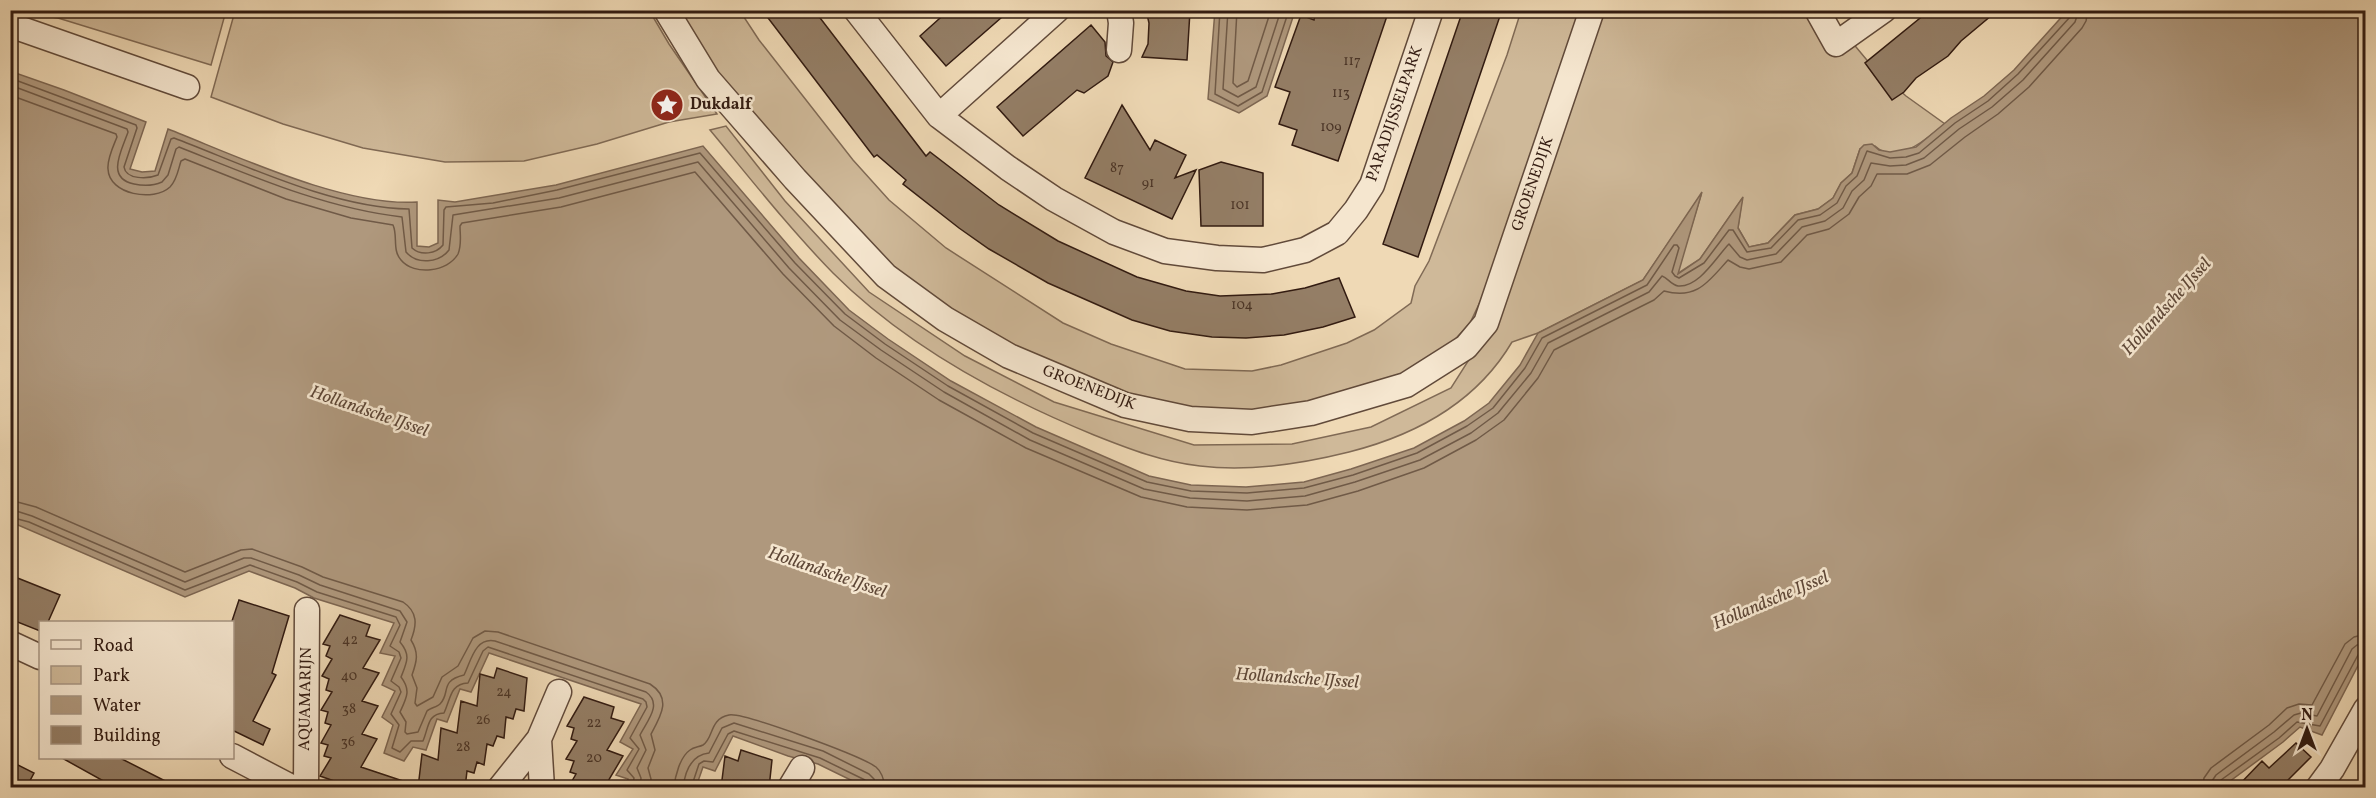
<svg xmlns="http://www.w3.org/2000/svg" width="2376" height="798" viewBox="0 0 2376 798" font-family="Vollkorn,serif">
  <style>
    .green { fill: #cfb999; stroke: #806a55; stroke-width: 1.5 }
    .water { fill: #af987d; stroke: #7d6652; stroke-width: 1.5 }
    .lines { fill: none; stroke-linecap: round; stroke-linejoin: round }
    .shore { stroke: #705a47; stroke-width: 1.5 }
    .building { fill: #947e66; stroke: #321b11; stroke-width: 1.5 }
    .minor-casing { stroke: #614a3a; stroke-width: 27 }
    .minor { stroke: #f5e6cf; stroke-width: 24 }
    .labels { text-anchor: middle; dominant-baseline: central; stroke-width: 5; stroke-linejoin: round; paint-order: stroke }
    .number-label { font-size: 14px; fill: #4a3426 }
    .poi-label { font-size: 16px; font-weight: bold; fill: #321b11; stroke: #f5e6cf; text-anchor: start }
    .street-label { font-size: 16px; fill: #321b11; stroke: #f5e6cf }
    .water-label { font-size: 18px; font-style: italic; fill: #5e4737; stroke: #f5e6cf }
  </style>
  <rect width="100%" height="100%" fill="#efd9b5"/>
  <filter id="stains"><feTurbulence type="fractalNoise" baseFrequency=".00333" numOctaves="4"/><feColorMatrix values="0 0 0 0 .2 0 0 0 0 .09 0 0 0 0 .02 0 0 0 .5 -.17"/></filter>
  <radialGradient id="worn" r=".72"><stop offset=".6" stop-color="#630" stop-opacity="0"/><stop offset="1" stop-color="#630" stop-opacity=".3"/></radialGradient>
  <path class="green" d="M40 10H226V11L211 65 58 18 38 15Z
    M649 10 669 44 717 114 669 122 597 144 524 161 445 162 363 148 283 124 211 97 235 11Z
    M675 11H740L759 40 853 160 889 200 946 248 1063 323 1111 344 1185 369 1252 371 1281 365 1347 343 1374 330 1411 303 1415 286 1429 261 1507 55 1521 11H1584L1499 262 1470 323 1449 346 1399 375 1306 411 1169 418 908 297 763 143Z
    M1601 11H1826L1871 65 1906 96 1945 124C1928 137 1898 167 1875 146L1860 149 1852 173 1841 183 1833 198 1818 209 1795 215 1768 243 1749 247 1738 228 1742 199 1700 259 1677 274 1701 195 1643 280 1538 333 1512 342C1476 403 1416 435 1349 452 1301 464 1250 472 1200 466 1163 462 1129 449 1094 435 1001 397 905 345 833 273 789 228 750 178 710 130L726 126 785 201 869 292 965 356 1054 402 1194 445 1292 444 1371 427 1451 388 1493 322Z"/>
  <path class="water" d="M1215 10 1295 11 1267 96 1239 113 1208 99Z
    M2067 11H2365V652L2322 735 2300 727 2283 742 2222 787 867 788 818 764 788 756 733 736 715 771 703 767 696 787H626L628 779 616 775 633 749 620 742 641 704 489 653 471 692 460 689 447 722 437 719 426 750 413 747 404 761 384 753 393 725 382 717 395 691 382 685 395 656 380 653 394 623 314 598 295 588 249 571 185 597 11 522 10 71 64 90 146 122 130 169 142 172 155 171 168 129C237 156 344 207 417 202V246L429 247 438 243V200L455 202 556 185 703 146 799 258 849 310 888 339 951 381 1036 427 1149 476 1191 485 1246 487 1304 482 1351 469 1414 448 1464 421 1489 403 1520 365 1538 333 1643 280 1702 192 1678 274 1700 259 1743 197 1738 228 1749 247 1768 243 1795 215 1818 209 1833 198 1841 183 1852 173 1860 149 1864 145 1872 144 1879 150 1890 152 1916 147 1951 118 1984 96 2014 70Z"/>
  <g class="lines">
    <path class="shore" d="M1220 10 1215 94 1238 106 1262 92 1289 10
      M1228 10 1223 89 1238 97 1256 87 1281 10
      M1237 10 1233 83 1237 87 1248 81 1271 10
      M10 78 136 125 137 128 124 167C126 180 148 179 158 175L171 139 174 138C245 165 333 208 409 209L412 248C421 256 436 254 443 245L444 210 446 207 493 203 557 190 700 153 795 263 845 314 885 344 948 386 1033 433 1147 482 1191 491 1247 493 1304 488 1353 475 1417 453 1467 426 1493 408 1525 368 1542 338 1647 285 1674 245H1677L1679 248 1672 272 1675 276 1679 278 1704 263 1729 230H1733L1747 252 1771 248 1798 220 1820 215 1837 203 1846 186 1857 176 1867 151 1890 158 1906 157 1919 153 1955 123 1988 101 2018 74 2070 17 2071 10
      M10 85 127 129 128 132C122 150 105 178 134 184 143 186 153 186 162 182L168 175 176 149 179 147C252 176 324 208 402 217L406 252C417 265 439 263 449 250L453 215 559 198 698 162 789 268 840 320 881 350 944 392 1030 440 1144 489 1190 498 1247 501 1305 496 1355 482 1420 460 1471 433 1498 413 1531 373 1548 343 1649 292 1662 276C1668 278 1671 285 1678 286 1699 288 1717 256 1729 244L1740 257 1747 260 1776 254 1802 227 1825 221 1843 208 1852 191 1864 180 1871 163 1890 166 1906 165 1924 158 1959 129 1992 107 2023 80 2075 22 2079 10
      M10 95 116 134 117 137C113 147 107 159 108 169 109 195 154 202 170 187 177 180 178 170 181 161L185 159 286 199 351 218 393 225C398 236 392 250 401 260 414 276 448 272 458 254 462 245 460 235 460 226L462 223 561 207 695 172 783 274 834 326 876 358 939 400 1026 448 1141 497 1187 507 1247 510 1307 505 1358 491 1424 468 1476 440 1504 420 1538 378 1554 350 1654 300 1664 291C1697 300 1708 282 1728 260L1740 267 1749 269 1781 262 1807 235 1829 229 1849 214 1859 197 1871 186 1877 174H1907L1930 165 1965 137 1998 114 2029 87 2082 28 2086 21 2088 10
      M10 500 36 507 185 572 241 550 252 549 302 567 323 577 403 602C418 612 417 625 411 640 419 653 417 661 412 675L417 688 415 703 417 706 433 697 442 677 458 666 473 638 485 631 498 632 650 684C672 698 661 716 651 734L655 750 648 768 651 779 650 788
      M10 509 32 516 185 582 244 558H251L299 575 320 585 400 611 407 622 400 642C411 655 407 662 401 677 411 690 407 697 400 712L406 722 405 732 407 734 418 732 427 711C430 708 437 707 440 704 451 693 439 681 464 675 471 661 475 637 495 641L646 692C663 704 647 721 640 735L646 750 637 768 641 778 640 788
      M10 517 29 522 185 590 250 565 297 582 317 592 396 617 400 625 390 646 399 652 401 658 391 681 399 687 401 692 391 714 399 725 392 748 400 752 411 741H423C429 727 427 714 444 713 451 698 450 684 468 683L483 651 488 647 643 699 646 702 647 707 630 738 639 749 627 770 634 778 632 788
      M674 788C675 776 680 757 690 750 694 747 699 747 703 745 714 738 709 719 729 715 743 712 861 756 876 767 882 772 884 779 885 788
      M683 788C685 771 691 755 709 753L722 728 734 723 823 751 869 774 874 779 876 788
      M691 788 699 764 704 761 713 762 728 734 734 731 820 758 865 780 868 788
      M2202 788 2204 778 2211 768 2269 725 2287 708 2299 704 2312 705 2345 644 2354 637 2366 634
      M2211 788 2212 781 2216 775 2274 732 2294 715 2301 713 2317 716 2352 649 2357 645 2366 643
      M2219 788 2221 780 2279 738 2297 722 2320 726 2358 655 2366 651"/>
  </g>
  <path class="building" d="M762 10H814L926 156 930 152 999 205 1058 241 1137 277 1186 291 1220 296 1272 294 1305 288 1339 278 1355 317 1323 327 1284 335 1246 338 1212 337 1170 331 1132 320 1048 283 989 249 959 228 903 184 906 180 877 155 874 157Z
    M949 10H1010L946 66 920 36Z
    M1146 10 1190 11 1187 60 1142 57 1148 44 1149 23Z
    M1316 10H1389L1338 161 1292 145 1297 130 1279 124 1290 92 1275 87 1301 15 1314 20Z
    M1463 10H1502L1418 257 1383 244Z
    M1930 10H1998L1961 41 1948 56 1916 78 1904 92 1892 100 1865 63Z
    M1091 25 1105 42 1106 56 1113 62 1108 76 1084 93 1077 90 1023 136 997 107Z
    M1122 105 1150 150 1155 140 1186 155 1175 178 1196 170 1172 219 1085 178Z
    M1221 162 1263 173V226H1201L1199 170Z
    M10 575 60 595 48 622H40V631L10 619Z
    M239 600 289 616 272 673 276 675 253 721 270 729 263 745 232 730V621Z
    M340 615 370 625 366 636 380 640 363 668 379 673 362 701 378 706 362 734 377 739 361 767 412 784 411 788H354L320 776 331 758 324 756 328 745 321 743 331 725 325 723 328 712 321 710 332 692 326 690 329 679 322 676 332 659 326 656 330 646 323 644Z
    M497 668 527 678 524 711 516 709 513 719 506 717 504 738 497 736 493 746 487 744 484 765 477 762 474 773 467 771 465 788H418L422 754 438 760 441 728 457 733 461 701 477 706 480 674 494 678Z
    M584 697 614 707 611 718 624 722 607 750 623 756 604 788H568L576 774 570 772 574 761 566 759 577 741 571 739 574 728 567 726Z
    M2296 743 2311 757 2285 783 2289 788H2236L2262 761 2269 768Z
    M741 750 772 760 769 788H721L725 756 738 761Z
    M62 758H120L179 788H116Z
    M10 761 34 773 26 788H10Z"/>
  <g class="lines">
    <g class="minor-casing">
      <path id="minor" d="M666 10 708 79 795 179 886 276 945 319 1009 356 1125 405 1190 419 1252 422 1311 413 1406 385 1466 347 1486 323 1592 10
        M856 10 939 116 1008 168 1054 199 1114 232 1165 251 1217 258 1263 260 1305 250 1337 233 1356 210 1372 185 1431 10
        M1119 10 1121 23 1119 50
        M1817 10 1836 44 1884 10
        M10 25 187 87
        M939 116 1057 10
        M10 643 40 657
        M539 739 542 788
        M232 756 293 788
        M306 788 307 610
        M500 788 539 739 559 692
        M790 788 802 768
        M2318 788 2332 769 2366 709"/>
    </g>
    <use href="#minor" class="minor"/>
  </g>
  <defs>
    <g id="sight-disc" transform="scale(1.725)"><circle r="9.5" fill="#8f2418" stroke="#f5e6cf"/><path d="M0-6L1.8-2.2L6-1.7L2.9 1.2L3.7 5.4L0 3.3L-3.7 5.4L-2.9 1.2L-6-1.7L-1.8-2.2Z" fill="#fff"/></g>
  </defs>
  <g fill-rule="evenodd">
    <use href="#sight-disc" x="667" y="105"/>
  </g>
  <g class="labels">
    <g class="number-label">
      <text x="1352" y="61">117</text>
      <text x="1341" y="93">113</text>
      <text x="1331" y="127">109</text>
      <text x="1117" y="168">87</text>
      <text x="1148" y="183">91</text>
      <text x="1240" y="205">101</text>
      <text x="1242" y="305">104</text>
      <text x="350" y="640">42</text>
      <text x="349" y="676">40</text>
      <text x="504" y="692">24</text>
      <text x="349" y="709">38</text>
      <text x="483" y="720">26</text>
      <text x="594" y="723">22</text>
      <text x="348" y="742">36</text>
      <text x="463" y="747">28</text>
      <text x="594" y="758">20</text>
    </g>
    <g class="poi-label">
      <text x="690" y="105">Dukdalf</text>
    </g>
    <g class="street-label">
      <text transform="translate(1395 114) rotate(-71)">PARADIJSSELPARK</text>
      <text transform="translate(1533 184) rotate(-71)">GROENEDIJK</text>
      <text transform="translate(1089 388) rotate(21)">GROENEDIJK</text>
      <text transform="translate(306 699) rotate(-89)">AQUAMARIJN</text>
    </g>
    <g class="water-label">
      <text transform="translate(2167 307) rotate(-48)">Hollandsche IJssel</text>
      <text transform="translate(369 412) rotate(19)">Hollandsche IJssel</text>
      <text transform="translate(827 573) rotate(19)">Hollandsche IJssel</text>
      <text transform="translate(1771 601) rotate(-23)">Hollandsche IJssel</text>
      <text transform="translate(1297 679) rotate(4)">Hollandsche IJssel</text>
    </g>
  </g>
  <rect width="2376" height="798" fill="none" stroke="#efd9b5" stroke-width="36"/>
  <rect x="12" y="12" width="2352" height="774" fill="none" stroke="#321b11" stroke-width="3"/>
  <rect x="18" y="18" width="2340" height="762" fill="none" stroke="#321b11" stroke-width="1.5"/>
  <rect x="39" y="621" width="195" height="138" fill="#f5e6cf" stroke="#a79583" stroke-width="1.5"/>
  <rect x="51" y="640" width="30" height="9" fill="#f5e6cf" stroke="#a79583" stroke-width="1.5"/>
  <text x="93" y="651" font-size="18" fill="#321b11">Road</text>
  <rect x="51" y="666" width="30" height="18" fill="#cfb999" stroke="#a79583" stroke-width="1.5"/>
  <text x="93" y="681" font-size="18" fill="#321b11">Park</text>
  <rect x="51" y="696" width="30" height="18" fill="#af987d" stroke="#a79583" stroke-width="1.5"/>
  <text x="93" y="711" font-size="18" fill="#321b11">Water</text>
  <rect x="51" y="726" width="30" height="18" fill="#947e66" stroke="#a79583" stroke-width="1.5"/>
  <text x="93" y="741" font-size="18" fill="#321b11">Building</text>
  <g transform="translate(2307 729)" stroke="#f5e6cf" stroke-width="4.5" paint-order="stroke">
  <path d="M0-4.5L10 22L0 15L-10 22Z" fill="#321b11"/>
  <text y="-9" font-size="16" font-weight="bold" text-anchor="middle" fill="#321b11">N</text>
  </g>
  <rect width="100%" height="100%" filter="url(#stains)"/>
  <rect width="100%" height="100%" fill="url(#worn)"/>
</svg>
